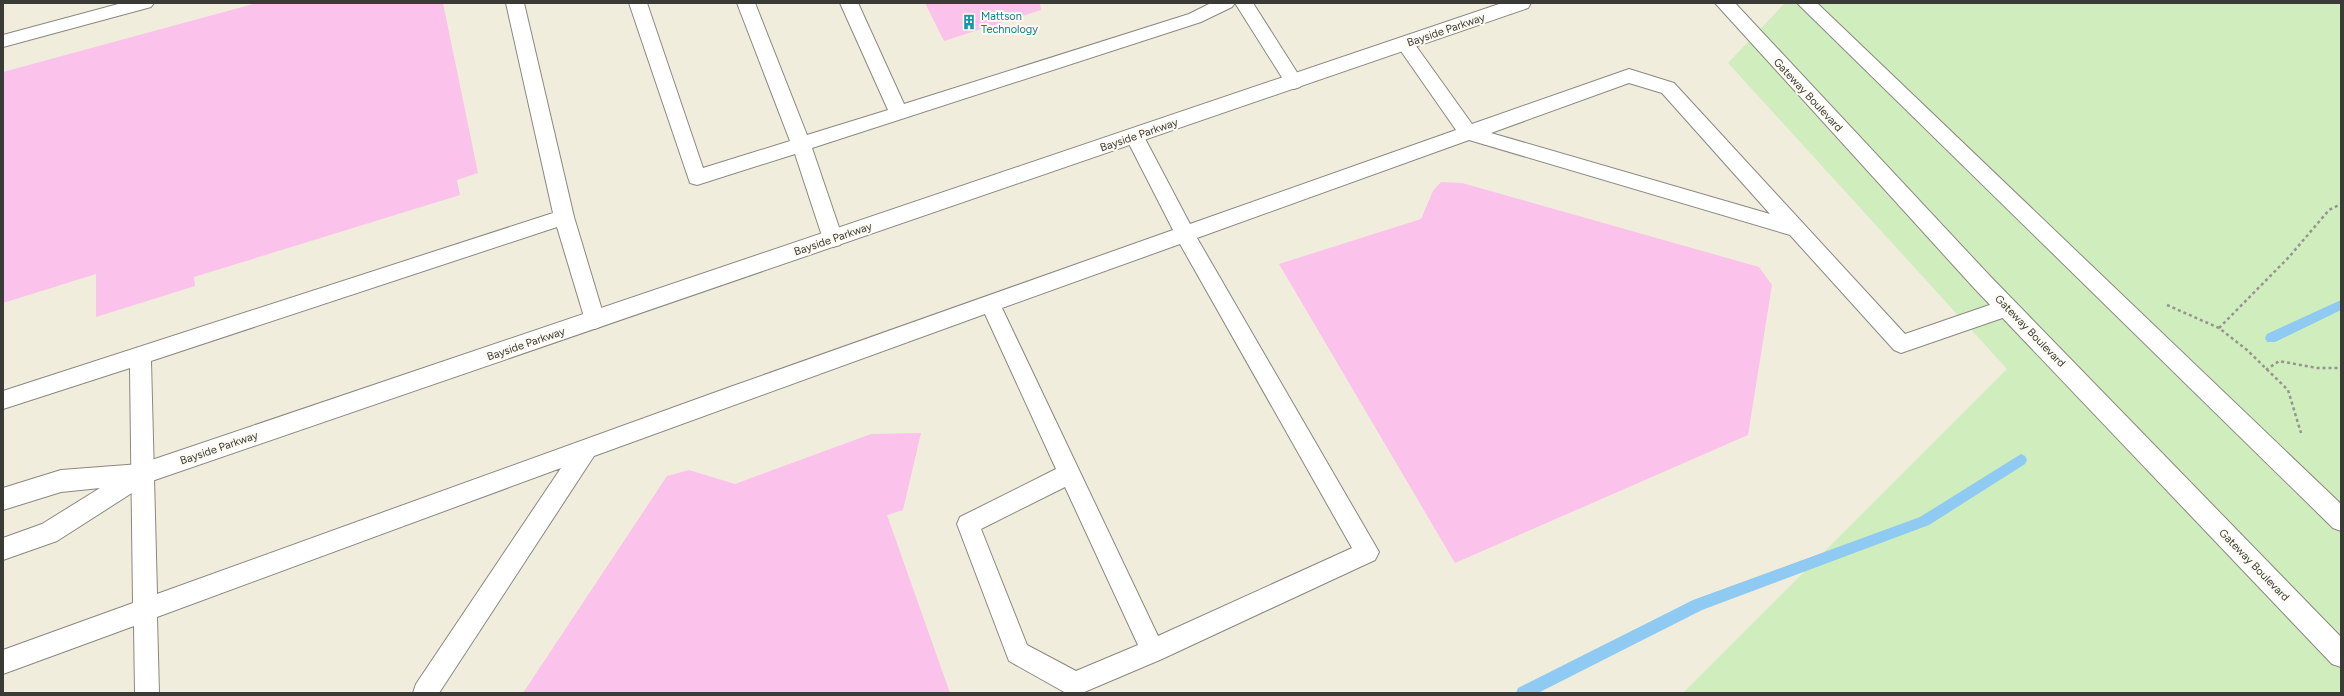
<svg xmlns="http://www.w3.org/2000/svg" width="2344" height="696" viewBox="0 0 2344 696" font-family="Figtree,sans-serif">
  <style>
    .built { fill: #f1eddd }
    .green { fill: #cfedbd }
    .lines { fill: none; stroke-linecap: round; stroke-linejoin: round }
    .stream { fill: #8ecaf1; fill-rule: evenodd }
    .building { fill: #fbc2eb }
    .lane-casing { stroke: #8a8880; stroke-width: 2 }
    .secondary-casing { stroke: #8a8880; stroke-width: 2 }
    .path { stroke: #95948e; stroke-width: 2.5; stroke-dasharray: 3 3; stroke-linecap: butt }
    .lane { fill: #fff; fill-rule: evenodd }
    .secondary { fill: #fff; fill-rule: evenodd }
    .labels { text-anchor: middle; dominant-baseline: central; stroke-width: 4; stroke-linejoin: round; paint-order: stroke }
    .culture-label { font-size: 11px; fill: #0d838f; stroke: #fdfbf2; text-anchor: start }
    .street-label { font-size: 11px; fill: #3a3a36; stroke: #fdfbf2 }
  </style>
  <rect width="100%" height="100%" fill="#fdfbf2"/>
  <path class="built" d="M3 3H2341V693H3Z"/>
  <path class="green" d="M1785 3H2341V693H1683L2007 369 1728 63Z"/>
  <g class="lines">
    <path class="stream" d="M2341 300V310L2275 342H2267L2265 338 2267 334Z
      M2021 454 2025 456 2027 460 2025 464 1929 525 1702 610 1538 693H1516L1518 688 1693 600 1920 517Z"/>
  </g>
  <path class="building" d="M257 3H443L478 173 457 180 460 195 194 277 195 286 96 317V274L3 303V72Z
    M925 3H1040L1041 10 944 41Z
    M1441 182 1462 183 1759 267 1772 285 1748 435 1455 563 1279 264 1421 219 1433 191Z
    M921 433 903 510 887 515 950 693H523L667 476 689 470 735 484 871 434Z"/>
  <g class="lines">
    <g class="lane-casing">
      <path id="lane" d="M122 3H154L151 7 3 47V35Z
        M506 3H524L574 217 605 320 602 326 595 329 588 326 585 320 557 227 151 361 157 594 730 387 1173 230 1125 136 1127 131 1134 129 1141 131 1190 224 1456 130 1396 44 1399 39 1405 38 1411 39 1472 124 1629 69 1674 83 1905 334 2007 299 2014 302 2017 308 2014 314 1901 353 1894 350 1790 235 1469 140 1197 238 1379 552 1375 560 1162 659 1082 693H1066L1009 661 957 524 960 517 1056 469 985 314 594 456 439 693H413L416 684 561 468 157 617 159 693H135L134 626 3 674V650L133 603 130 368 3 409V391L553 213ZM1629 83 1662 93 1770 214 1491 133ZM1180 244 1352 548 1158 636 1002 308ZM1065 487 1138 645 1076 671 1027 645 981 529Z
        M629 3H647L703 168 790 141 737 3H755L807 135 888 110 840 3H858L904 104 1189 14 1211 3H1235L1232 7 1201 22 812 148 843 239 840 245 833 247 826 245 823 239 795 154 697 185 690 183Z
        M1235 3H1253L1300 77 1303 82 1300 87 1294 89 1288 87Z"/>
    </g>
    <g class="secondary-casing">
      <path id="secondary" d="M1502 3H1531L1528 8 149 482 57 541 3 560V538L42 524 100 488 61 492 3 510V488L61 470 140 464Z
        M1715 3H1735L1990 276 2341 637V667L2332 664 1974 288Z
        M1797 3H1817L2341 504V531L2333 528Z"/>
    </g>
    <path class="path" d="M2167 305 2219 328 2247 350 2288 390 2301 433
      M2219 328 2289 257 2329 210 2341 204
      M2266 370 2279 361 2317 368H2341"/>
    <use href="#lane" class="lane"/>
    <use href="#secondary" class="secondary"/>
  </g>
  <defs>
    <g id="building-bare" transform="scale(1.2)"><path d="M-4-6H4V6H1V3H-1V6H-4ZM-2.5-4.3h1.7v1.8h-1.7ZM.8-4.3h1.7v1.8H.8ZM-2.5-1h1.7V.8h-1.7ZM.8-1h1.7V.8H.8Z" fill="#0f9aa8" stroke="#fdfbf2" stroke-width="2.5" paint-order="stroke"/></g>
  </defs>
  <g fill-rule="evenodd">
    <use href="#building-bare" x="969" y="22"/>
  </g>
  <g class="labels">
    <g class="culture-label">
      <text x="981" y="16">Mattson<tspan x="981" dy="13">Technology</tspan></text>
    </g>
    <g class="street-label">
      <text transform="translate(1446 30) rotate(-19)">Bayside Parkway</text>
      <text transform="translate(1808 95) rotate(47)">Gateway Boulevard</text>
      <text transform="translate(1139 135) rotate(-19)">Bayside Parkway</text>
      <text transform="translate(833 239) rotate(-19)">Bayside Parkway</text>
      <text transform="translate(2030 331) rotate(46)">Gateway Boulevard</text>
      <text transform="translate(526 344) rotate(-19)">Bayside Parkway</text>
      <text transform="translate(219 448) rotate(-19)">Bayside Parkway</text>
      <text transform="translate(2254 565) rotate(46)">Gateway Boulevard</text>
    </g>
  </g>
  <rect width="2344" height="696" fill="none" stroke="#3a3a36" stroke-width="8"/>
</svg>
